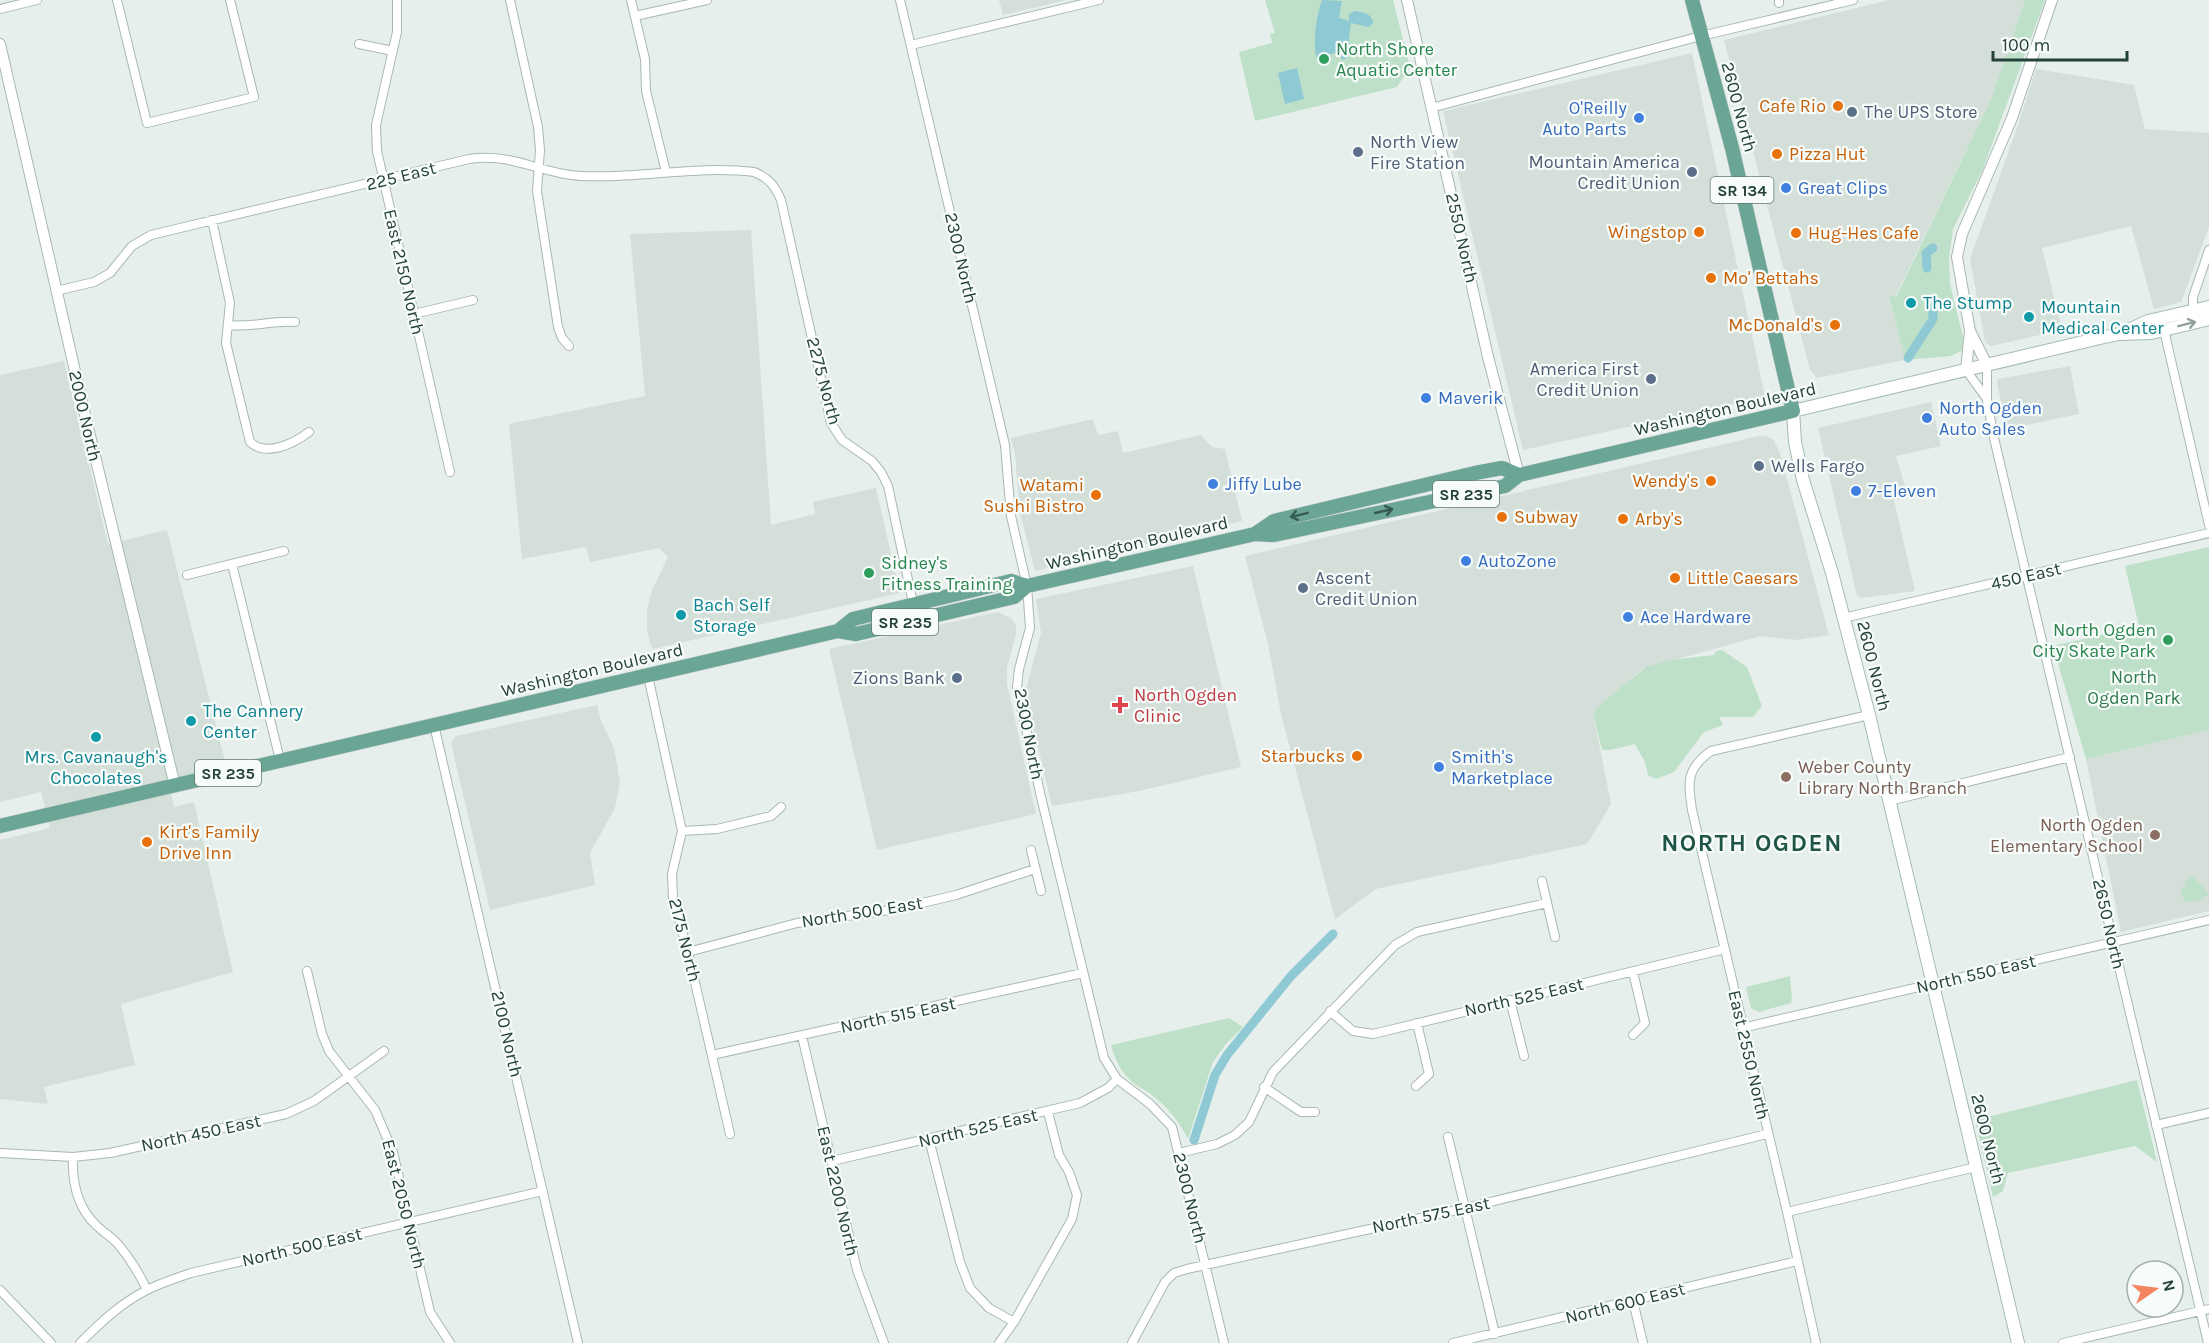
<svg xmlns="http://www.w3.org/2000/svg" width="2209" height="1343" viewBox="0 0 2209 1343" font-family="Karla,sans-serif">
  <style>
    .built { fill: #d4dfda }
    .green { fill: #bfe0c8 }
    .water { fill: #8ec9d4 }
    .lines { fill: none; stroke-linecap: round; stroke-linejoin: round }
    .canal { stroke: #8ec9d4; stroke-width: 9 }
    .minor-casing { stroke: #a8b8b2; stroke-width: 10 }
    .tertiary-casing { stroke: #a8b8b2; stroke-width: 12 }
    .secondary-casing { stroke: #a4bbb3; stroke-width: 14 }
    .primary-casing { stroke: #c2cac8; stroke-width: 15 }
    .minor { stroke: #fff; stroke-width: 8 }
    .tertiary { stroke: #fff; stroke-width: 10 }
    .secondary { stroke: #fff; stroke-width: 12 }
    .primary { stroke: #6aa596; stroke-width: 14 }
    .oneway { stroke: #92a09c }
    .oneway2 { stroke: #365b51 }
    .leisure-dot { fill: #2e9e5b; stroke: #f7fbf9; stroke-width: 2 }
    .food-dot { fill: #e8710a; stroke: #f7fbf9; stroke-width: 2 }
    .service-dot { fill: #5c6f8a; stroke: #f7fbf9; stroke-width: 2 }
    .shop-dot { fill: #3f7fe0; stroke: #f7fbf9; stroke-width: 2 }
    .culture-dot { fill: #0f9aa8; stroke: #f7fbf9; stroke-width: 2 }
    .health-dot { fill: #e0444e; stroke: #f7fbf9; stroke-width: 2 }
    .education-dot { fill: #8d6e63; stroke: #f7fbf9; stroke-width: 2 }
    .labels { text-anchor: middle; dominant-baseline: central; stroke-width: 4.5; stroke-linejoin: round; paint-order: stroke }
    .shield { fill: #f7fbf9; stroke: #637a73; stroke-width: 1.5 }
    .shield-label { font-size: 16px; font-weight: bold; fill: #24423a }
    .leisure-label { font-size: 18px; fill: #27864d; stroke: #f7fbf9; text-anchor: start }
    .food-label { font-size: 18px; fill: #c56008; stroke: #f7fbf9; text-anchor: start }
    .street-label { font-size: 18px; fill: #24423a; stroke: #f7fbf9 }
    .shop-label { font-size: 18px; fill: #366cbe; stroke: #f7fbf9; text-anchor: start }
    .service-label { font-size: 18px; fill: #4e5e75; stroke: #f7fbf9; text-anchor: start }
    .culture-label { font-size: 18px; fill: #0d838f; stroke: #f7fbf9; text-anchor: start }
    .park-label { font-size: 18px; fill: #2d7a4b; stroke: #f7fbf9 }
    .health-label { font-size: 18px; fill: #be3a42; stroke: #f7fbf9; text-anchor: start }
    .education-label { font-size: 18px; fill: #785e54; stroke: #f7fbf9; text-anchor: start }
    .district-label { font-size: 24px; font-weight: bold; letter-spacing: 1.5px; fill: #1f5548; stroke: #f7fbf9 }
  </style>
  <rect width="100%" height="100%" fill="#e6efeb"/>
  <path class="built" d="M999 0H1067L1003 15Z
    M1889 0H2025L1991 99 1895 297 1889 295 1905 360 1817 378 1810 370 1724 40Z
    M1692 53 1765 397 1523 450 1443 111Z
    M2036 69 2134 85 2145 129 2209 133V227L2181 302 2154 309 2131 226 2042 248 2062 330 1991 346 1985 342 1970 259 2017 128Z
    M751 230 771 525 815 514 813 502 876 488 900 593 653 649 650 643 647 628V610L652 590 668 557 659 548 590 562 586 547 522 559 509 424 645 396 630 234Z
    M64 361 108 544 167 530 227 769 169 784 174 807 194 802 233 972 121 1004 135 1065 44 1087 48 1104 0 1099V840L50 828 41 792 0 802V375Z
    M2070 366 2079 414 2007 429 1997 383 1998 379Z
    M1931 402 1941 446 1896 456 1908 496 1894 500 1915 591 1861 598 1857 596 1818 428Z
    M1093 419 1098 435 1118 431 1123 453 1201 435 1212 447 1225 449 1242 521 1035 571 1020 513 1015 454 1011 438Z
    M1759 436H1765L1773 439 1780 453 1829 635 1796 640 1761 636 1642 669 1593 713 1611 804 1587 844 1376 889 1335 919 1281 714 1268 644 1245 556Z
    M1193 566 1241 767 1139 791 1052 806 1025 693 1041 633 1036 599Z
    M998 612 1011 618 1016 625V634L1007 668V684L1036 814 877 850 829 649Z
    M597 705 601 721 614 748 620 782 615 808 590 853 595 885 490 910 452 747V741L456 736Z
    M2209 730V911L2121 932 2086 759Z"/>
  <path class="green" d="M1265 0H1393L1410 67 1397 87 1255 121 1239 52 1272 43 1270 34 1275 33Z
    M2025 0H2045L1983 169 1953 229 1949 258 1950 284 1964 341 1963 350 1951 356 1905 360 1889 295 1896 297 1991 99Z
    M2209 547V730L2086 759 2053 646 2139 626 2125 566Z
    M1722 650 1747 667 1762 706 1753 717H1719L1723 725 1704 732 1674 772 1656 779 1648 775 1645 762 1635 744 1610 750H1602L1593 713 1604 701 1646 667 1670 660 1714 655 1716 651Z
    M2193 876 2209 894 2198 901 2185 902 2180 889 2187 886 2184 882Z
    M1790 976 1792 999 1791 1003 1759 1012 1751 1008 1746 987Z
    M1229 1018 1243 1027 1225 1045 1213 1062 1188 1139C1180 1122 1167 1107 1152 1095 1147 1091 1141 1088 1136 1085 1122 1075 1115 1060 1111 1045Z
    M2137 1080 2157 1162 2135 1146 2008 1173 2003 1191 1993 1197 1975 1120Z"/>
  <path class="water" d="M1322 0 1342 1 1339 18 1349 21V14L1355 11C1363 12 1373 14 1373 23L1369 27 1351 23 1349 38 1350 56 1342 60 1340 52 1316 57C1313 38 1316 18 1322 0Z
    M1297 68 1304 99 1285 104 1278 73Z"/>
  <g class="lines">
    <path class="canal" d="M1927 268 1926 253 1933 248
      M1908 358 1933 319V307
      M1194 1140 1215 1075 1227 1055 1291 976 1333 934"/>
    <g class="minor-casing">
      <path id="minor" d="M117 0 147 123 254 97 230 0
        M397 0V32L376 125 377 151 450 472
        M510 0 538 127 540 150 537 191 558 327 562 338 569 346
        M631 0 645 59 646 91 666 172
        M900 0 1005 445 1011 516 1027 586 1030 628 1019 669 1017 687 1041 797 1104 1058 1117 1079 1150 1104 1172 1127 1224 1343
        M1779 0V3
        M0 9 37 0
        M635 16 707 0
        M359 44 393 51
        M911 45 1099 0
        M1431 108 1701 36 1853 0
        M212 220 230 303 226 343 250 442C266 457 293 444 309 432
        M56 291 94 282 110 273 132 246 151 235 469 159C511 152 541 174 581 176 638 179 697 165 754 172 769 178 775 186 781 200L831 423 842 440 872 461 881 472 888 486 913 603
        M2193 311V297L2209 250
        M414 314 473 300
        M228 325C251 328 272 320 295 322
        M2164 330 2209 525
        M1987 365V400L1994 438 2208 1343
        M1966 370 1987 399
        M232 564 280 760
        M187 575 284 551
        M1843 618 2209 533
        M648 676 682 831 672 874 673 899 688 952 730 1134
        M434 725 578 1343
        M1889 801 2070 757
        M682 831 717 829 771 816 781 807
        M1031 850 1041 891
        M1542 881 1555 937
        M688 952 797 923 897 909 956 895 1035 869
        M307 971 322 1034 329 1051 375 1110 393 1152 430 1312 450 1343
        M1510 1000 1524 1056
        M1330 1011 1353 1031 1373 1034 1725 949
        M1742 1028 2209 920
        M1633 1035 1645 1023 1633 972
        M802 1036 857 1270 884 1343
        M712 1055 1083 973
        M1416 1086 1429 1074 1417 1023
        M1264 1087 1301 1112H1315
        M2156 1125 2209 1113
        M1448 1137 1495 1334
        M929 1139 960 1262 970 1288 989 1308 1014 1322
        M0 1153 73 1157 110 1153 286 1114 314 1101 384 1051
        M1179 1153 1217 1144 1235 1135 1249 1122 1273 1072 1395 945 1417 932 1547 903
        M73 1157C72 1182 77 1207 96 1225 103 1232 111 1237 117 1243 130 1258 139 1273 147 1290
        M832 1161 1080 1103 1108 1088 1117 1079
        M1787 1212 1976 1167
        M0 1290 51 1343
        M1633 1301 1643 1343
        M80 1343C100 1323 121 1303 147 1290 161 1283 177 1278 191 1273L543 1191
        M999 1343 1014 1322 1072 1219 1077 1195 1069 1172 1059 1155 1048 1112
        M1132 1343 1165 1282 1174 1273 1187 1269 1466 1208 1767 1134
        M1453 1343 1797 1261
        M1816 1343 1787 1212 1692 810C1688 781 1686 769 1711 751L1869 715
        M2063 1343 2209 1309"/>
    </g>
    <g class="tertiary-casing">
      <path id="tertiary" d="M1407 0 1488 357 1519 475
        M0 44 86 419 175 786
        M1970 331 1987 365
        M1966 370 1970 331 1957 257 1962 234 2012 118 2052 0"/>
    </g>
    <g class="secondary-casing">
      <path id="secondary" d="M2126 331 2148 321 2209 307
        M2018 1343 1869 715 1832 573 1803 480 1795 442 1793 411 2100 338 2119 334 2151 333 2209 319"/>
    </g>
    <g class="primary-casing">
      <path id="primary" d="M1255 534 1274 521 1475 473 1502 468 1519 475
        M838 631 853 619 1011 581 1027 586 1255 534 1274 535 1505 486 1519 475 1793 411 1732 148 1692 0
        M0 826 838 631 856 634 1014 597 1027 586"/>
    </g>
    <use href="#minor" class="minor"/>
    <use href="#tertiary" class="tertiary"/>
    <use href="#secondary" class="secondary"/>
    <use href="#primary" class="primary"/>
  </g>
  <defs><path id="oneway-shaft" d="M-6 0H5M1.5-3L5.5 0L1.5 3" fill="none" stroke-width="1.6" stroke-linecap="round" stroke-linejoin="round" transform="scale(1.5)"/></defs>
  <use class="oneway" href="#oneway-shaft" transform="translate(2187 324) rotate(-14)"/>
  <g class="oneway2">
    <use href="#oneway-shaft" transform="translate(1384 511) rotate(-13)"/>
    <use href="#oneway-shaft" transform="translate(1299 515) rotate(166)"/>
  </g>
  <g class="leisure-dot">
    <circle cx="1324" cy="59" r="6"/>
    <circle cx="869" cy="573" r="6"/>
    <circle cx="2168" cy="640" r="6"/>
  </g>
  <g class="food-dot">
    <circle cx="1838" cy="106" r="6"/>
    <circle cx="1777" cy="154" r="6"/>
    <circle cx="1699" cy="232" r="6"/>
    <circle cx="1796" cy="233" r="6"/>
    <circle cx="1711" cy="278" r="6"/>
    <circle cx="1835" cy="325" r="6"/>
    <circle cx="1711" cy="481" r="6"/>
    <circle cx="1096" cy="495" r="6"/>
    <circle cx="1502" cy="517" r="6"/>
    <circle cx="1623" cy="519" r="6"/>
    <circle cx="1675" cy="578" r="6"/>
    <circle cx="1357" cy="756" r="6"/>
    <circle cx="147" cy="842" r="6"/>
  </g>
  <g class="service-dot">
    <circle cx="1852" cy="112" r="6"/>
    <circle cx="1358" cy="152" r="6"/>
    <circle cx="1692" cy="172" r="6"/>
    <circle cx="1651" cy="379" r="6"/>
    <circle cx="1759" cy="466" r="6"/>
    <circle cx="1303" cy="588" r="6"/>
    <circle cx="957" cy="678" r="6"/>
  </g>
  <g class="shop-dot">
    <circle cx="1639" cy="118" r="6"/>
    <circle cx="1786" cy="188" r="6"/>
    <circle cx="1426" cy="398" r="6"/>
    <circle cx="1927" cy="418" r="6"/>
    <circle cx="1213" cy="484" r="6"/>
    <circle cx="1856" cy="491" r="6"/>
    <circle cx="1466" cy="561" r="6"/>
    <circle cx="1628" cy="617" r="6"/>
    <circle cx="1439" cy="767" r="6"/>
  </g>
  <g class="culture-dot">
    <circle cx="1911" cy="303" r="6"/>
    <circle cx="2029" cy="317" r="6"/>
    <circle cx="681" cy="615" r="6"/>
    <circle cx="191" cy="721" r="6"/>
    <circle cx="96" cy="737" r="6"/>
  </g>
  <path class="health-dot" d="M1117 696h6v6h6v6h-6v6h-6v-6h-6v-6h6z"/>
  <g class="education-dot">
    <circle cx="1786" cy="777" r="6"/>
    <circle cx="2155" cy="835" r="6"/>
  </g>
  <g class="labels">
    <g class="shield">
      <rect x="1710.5" y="177" width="63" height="26" rx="4.5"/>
      <rect x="1433" y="481" width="66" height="26" rx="4.5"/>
      <rect x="872" y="609" width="66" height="26" rx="4.5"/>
      <rect x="195" y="760" width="66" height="26" rx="4.5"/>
    </g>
    <g class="shield-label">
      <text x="1742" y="190">SR 134</text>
      <text x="1466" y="494">SR 235</text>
      <text x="905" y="622">SR 235</text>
      <text x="228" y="773">SR 235</text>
    </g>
    <g class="leisure-label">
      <text x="1336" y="49">North Shore<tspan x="1336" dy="21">Aquatic Center</tspan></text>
      <text x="881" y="563">Sidney's<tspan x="881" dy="21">Fitness Training</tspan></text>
      <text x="2156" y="630" text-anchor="end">North Ogden<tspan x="2156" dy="21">City Skate Park</tspan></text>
    </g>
    <g class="food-label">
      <text x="1826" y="106" text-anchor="end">Cafe Rio</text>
      <text x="1789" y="154">Pizza Hut</text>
      <text x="1687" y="232" text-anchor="end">Wingstop</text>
      <text x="1808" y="233">Hug-Hes Cafe</text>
      <text x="1723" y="278">Mo' Bettahs</text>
      <text x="1823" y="325" text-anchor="end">McDonald's</text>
      <text x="1699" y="481" text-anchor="end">Wendy's</text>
      <text x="1084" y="485" text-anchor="end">Watami<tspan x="1084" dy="21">Sushi Bistro</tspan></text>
      <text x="1514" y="517">Subway</text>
      <text x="1635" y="519">Arby's</text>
      <text x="1687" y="578">Little Caesars</text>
      <text x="1345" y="756" text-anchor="end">Starbucks</text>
      <text x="159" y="832">Kirt's Family<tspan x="159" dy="21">Drive Inn</tspan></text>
    </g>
    <g class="street-label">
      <text transform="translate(1739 107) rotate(75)">2600 North</text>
      <text transform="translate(401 176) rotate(-14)">225 East</text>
      <text transform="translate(1462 238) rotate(77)">2550 North</text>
      <text transform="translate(961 258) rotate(77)">2300 North</text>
      <text transform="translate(404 272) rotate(77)">East 2150 North</text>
      <text transform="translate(824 381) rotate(75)">2275 North</text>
      <text transform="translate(1725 409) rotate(-13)">Washington Boulevard</text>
      <text transform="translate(85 416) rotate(77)">2000 North</text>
      <text transform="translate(1137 543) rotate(-13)">Washington Boulevard</text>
      <text transform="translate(2026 576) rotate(-13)">450 East</text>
      <text transform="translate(1874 666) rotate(76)">2600 North</text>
      <text transform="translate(592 670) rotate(-13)">Washington Boulevard</text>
      <text transform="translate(1029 734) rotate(79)">2300 North</text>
      <text transform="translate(862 912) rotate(-9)">North 500 East</text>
      <text transform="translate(2109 924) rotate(77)">2650 North</text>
      <text transform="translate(685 940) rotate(76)">2175 North</text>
      <text transform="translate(1976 974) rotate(-13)">North 550 East</text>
      <text transform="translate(1524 997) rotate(-13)">North 525 East</text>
      <text transform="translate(898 1015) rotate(-12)">North 515 East</text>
      <text transform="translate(507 1034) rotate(77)">2100 North</text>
      <text transform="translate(1749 1055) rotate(77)">East 2550 North</text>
      <text transform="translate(978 1128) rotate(-13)">North 525 East</text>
      <text transform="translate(201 1133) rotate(-12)">North 450 East</text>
      <text transform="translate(1988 1139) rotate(76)">2600 North</text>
      <text transform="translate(838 1191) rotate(77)">East 2200 North</text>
      <text transform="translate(1190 1198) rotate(76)">2300 North</text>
      <text transform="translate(404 1204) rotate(76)">East 2050 North</text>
      <text transform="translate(1431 1215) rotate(-12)">North 575 East</text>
      <text transform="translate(302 1247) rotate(-13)">North 500 East</text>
      <text transform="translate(1625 1303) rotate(-14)">North 600 East</text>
    </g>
    <g class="shop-label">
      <text x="1627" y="108" text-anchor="end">O'Reilly<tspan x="1627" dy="21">Auto Parts</tspan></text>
      <text x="1798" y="188">Great Clips</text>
      <text x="1438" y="398">Maverik</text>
      <text x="1939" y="408">North Ogden<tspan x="1939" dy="21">Auto Sales</tspan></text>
      <text x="1225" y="484">Jiffy Lube</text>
      <text x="1868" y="491">7-Eleven</text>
      <text x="1478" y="561">AutoZone</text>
      <text x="1640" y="617">Ace Hardware</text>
      <text x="1451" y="757">Smith's<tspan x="1451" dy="21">Marketplace</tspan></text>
    </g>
    <g class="service-label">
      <text x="1864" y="112">The UPS Store</text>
      <text x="1370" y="142">North View<tspan x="1370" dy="21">Fire Station</tspan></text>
      <text x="1680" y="162" text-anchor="end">Mountain America<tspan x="1680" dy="21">Credit Union</tspan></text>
      <text x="1639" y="369" text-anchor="end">America First<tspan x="1639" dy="21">Credit Union</tspan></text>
      <text x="1771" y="466">Wells Fargo</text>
      <text x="1315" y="578">Ascent<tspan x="1315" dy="21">Credit Union</tspan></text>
      <text x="945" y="678" text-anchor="end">Zions Bank</text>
    </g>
    <g class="culture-label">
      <text x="1923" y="303">The Stump</text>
      <text x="2041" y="307">Mountain<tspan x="2041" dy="21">Medical Center</tspan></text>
      <text x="693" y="605">Bach Self<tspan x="693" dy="21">Storage</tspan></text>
      <text x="203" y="711">The Cannery<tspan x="203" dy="21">Center</tspan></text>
      <text x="96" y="757" text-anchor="middle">Mrs. Cavanaugh's<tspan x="96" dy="21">Chocolates</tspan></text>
    </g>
    <g class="park-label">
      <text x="2134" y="677">North<tspan x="2134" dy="21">Ogden Park</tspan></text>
    </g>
    <g class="health-label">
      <text x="1134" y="695">North Ogden<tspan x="1134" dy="21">Clinic</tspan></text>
    </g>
    <g class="education-label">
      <text x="1798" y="767">Weber County<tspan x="1798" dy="21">Library North Branch</tspan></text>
      <text x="2143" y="825" text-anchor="end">North Ogden<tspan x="2143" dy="21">Elementary School</tspan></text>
    </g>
    <g class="district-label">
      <text x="1752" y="843">NORTH OGDEN</text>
    </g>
  </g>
  <g transform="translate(2155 1289) rotate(76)"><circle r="28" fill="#f7fbf9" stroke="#a3b1ad" stroke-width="1.5"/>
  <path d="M0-4.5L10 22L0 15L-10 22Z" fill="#f4845f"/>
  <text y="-9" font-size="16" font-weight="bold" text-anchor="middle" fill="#24423a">N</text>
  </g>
  <path d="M1993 51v9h134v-9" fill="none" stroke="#24423a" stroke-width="3"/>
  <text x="2002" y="51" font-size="18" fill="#24423a" stroke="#f7fbf9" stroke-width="4.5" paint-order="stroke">100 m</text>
</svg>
